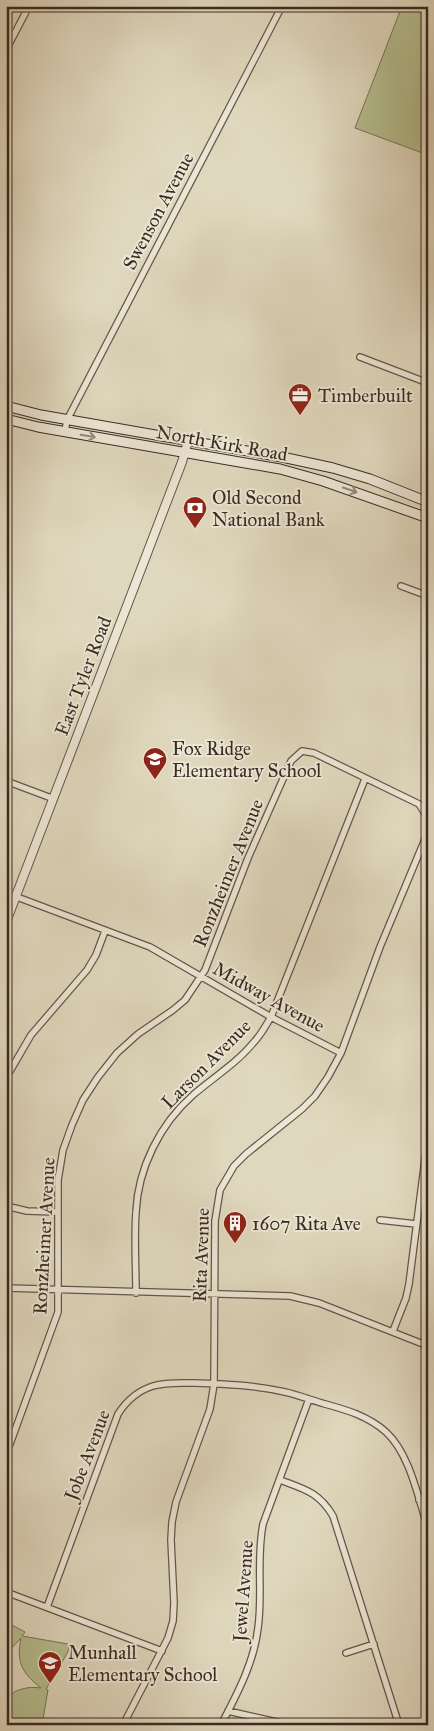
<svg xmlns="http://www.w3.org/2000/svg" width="434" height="1731" viewBox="0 0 434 1731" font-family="'IM FELL Great Primer',serif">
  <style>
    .green { fill: #b6be8f; stroke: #787458 }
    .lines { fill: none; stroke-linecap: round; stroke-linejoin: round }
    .minor-casing { stroke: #645648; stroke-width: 8 }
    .tertiary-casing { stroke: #645648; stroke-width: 10 }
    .secondary-casing { stroke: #3b2a21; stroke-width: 11 }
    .minor { stroke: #ebe6d5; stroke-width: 5.5 }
    .tertiary { stroke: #ebe6d5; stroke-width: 8 }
    .secondary { stroke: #ebe6d5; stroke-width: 9 }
    .oneway { stroke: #93887b }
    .labels { text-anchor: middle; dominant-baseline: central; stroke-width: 4; stroke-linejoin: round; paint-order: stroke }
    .street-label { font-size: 19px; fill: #3b2a21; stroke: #ebe6d5 }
    .poi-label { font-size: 19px; fill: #3b2a21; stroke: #ebe6d5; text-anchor: start }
  </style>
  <rect width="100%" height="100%" fill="#e0d8be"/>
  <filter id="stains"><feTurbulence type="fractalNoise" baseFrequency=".004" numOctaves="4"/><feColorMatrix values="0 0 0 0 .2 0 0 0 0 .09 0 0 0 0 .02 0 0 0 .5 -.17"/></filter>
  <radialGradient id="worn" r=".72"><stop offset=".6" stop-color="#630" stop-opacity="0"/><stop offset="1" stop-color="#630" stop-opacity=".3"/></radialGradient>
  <path class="green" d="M402 6H428V155L355 128Z
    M6 1622 25 1632 22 1636 68 1644 69 1650 46 1689 48 1690 42 1725H13L6 1721V1698C16 1689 28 1686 41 1688 22 1673 16 1662 21 1638L6 1654Z"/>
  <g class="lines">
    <g class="minor-casing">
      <path id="minor" d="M6 50 29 6
        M360 357 428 383
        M65 431 67 420 282 6
        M401 586 428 596
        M6 781 54 799
        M17 897 150 947 271 1017 341 1053
        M6 1078 31 1035 87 970 96 955 105 931
        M6 1206 27 1211 57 1212
        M380 1220 416 1224
        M6 1288 290 1296 319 1303 428 1346
        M136 1293C136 1266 134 1239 136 1212 138 1168 160 1124 193 1095 214 1077 237 1063 254 1042 261 1035 266 1025 271 1017L365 779
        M393 1331 406 1298 409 1284 428 1136
        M6 1455 58 1312V1180L63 1150 72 1125 83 1100 98 1077 117 1053 138 1034 173 1010 185 1000 205 970 248 858 291 761 302 751 314 753 419 804 427 817 428 826
        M280 1480C304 1489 319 1492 333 1516L399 1725
        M419 1500 428 1495
        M6 1592 162 1651
        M47 1607 118 1414C127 1400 137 1391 153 1386 166 1382 180 1383 194 1383 224 1384 255 1385 285 1392 298 1395 311 1400 325 1404 347 1410 368 1416 386 1432 410 1454 418 1498 428 1528
        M346 1653 374 1644
        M228 1711 290 1725
        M123 1725 168 1638 173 1621 174 1603 171 1540 172 1522 176 1502 210 1409 214 1384 215 1221 220 1190 234 1166 246 1154 302 1109 315 1096 328 1077 341 1053 380 947 428 832
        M221 1725C237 1694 254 1663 258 1628 263 1594 256 1559 263 1524L309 1399"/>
    </g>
    <g class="tertiary-casing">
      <path id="tertiary" d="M6 922 182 462 188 441"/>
    </g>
    <g class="secondary-casing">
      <path id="secondary" d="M6 406 41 415 282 457 333 468 370 479 428 502
        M6 419 38 427 280 469 323 481 428 518"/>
    </g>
    <use href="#minor" class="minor"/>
    <use href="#tertiary" class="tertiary"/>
    <use href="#secondary" class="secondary"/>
  </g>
  <defs><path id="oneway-shaft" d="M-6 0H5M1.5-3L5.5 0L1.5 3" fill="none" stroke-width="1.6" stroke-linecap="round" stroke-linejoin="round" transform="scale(1.25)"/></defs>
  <g class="oneway">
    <use href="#oneway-shaft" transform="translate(88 436) rotate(10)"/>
    <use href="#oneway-shaft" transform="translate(350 490) rotate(19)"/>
  </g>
  <defs>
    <g id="office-pin" transform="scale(1.25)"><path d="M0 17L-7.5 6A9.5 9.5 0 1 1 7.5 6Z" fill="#8f2418" stroke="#ebe6d5"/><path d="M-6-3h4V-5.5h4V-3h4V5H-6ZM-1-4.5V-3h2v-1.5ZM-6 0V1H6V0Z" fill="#fff"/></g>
    <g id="bank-pin" transform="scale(1.25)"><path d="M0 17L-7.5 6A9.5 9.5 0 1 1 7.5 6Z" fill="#8f2418" stroke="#ebe6d5"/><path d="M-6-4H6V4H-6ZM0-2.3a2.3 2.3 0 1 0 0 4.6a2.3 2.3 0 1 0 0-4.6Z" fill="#fff"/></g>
    <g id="school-pin" transform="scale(1.25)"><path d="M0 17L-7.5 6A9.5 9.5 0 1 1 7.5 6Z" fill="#8f2418" stroke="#ebe6d5"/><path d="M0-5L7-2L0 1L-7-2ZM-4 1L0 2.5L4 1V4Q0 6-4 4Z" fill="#fff"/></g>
    <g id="building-pin" transform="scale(1.25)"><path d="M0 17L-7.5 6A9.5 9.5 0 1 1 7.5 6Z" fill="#8f2418" stroke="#ebe6d5"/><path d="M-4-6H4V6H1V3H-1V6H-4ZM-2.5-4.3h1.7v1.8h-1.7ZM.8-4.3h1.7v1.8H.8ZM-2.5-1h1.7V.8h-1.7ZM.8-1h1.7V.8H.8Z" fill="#fff"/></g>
  </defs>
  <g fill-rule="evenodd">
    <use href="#office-pin" x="300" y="395"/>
    <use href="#bank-pin" x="195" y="508"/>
    <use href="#school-pin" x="155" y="759"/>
    <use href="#building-pin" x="235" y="1223"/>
    <use href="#school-pin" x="50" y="1663"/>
  </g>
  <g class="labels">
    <g class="street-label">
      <text transform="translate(158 211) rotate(-62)">Swenson Avenue</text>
      <text transform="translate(222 443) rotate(10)">North Kirk Road</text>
      <text transform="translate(83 676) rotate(-69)">East Tyler Road</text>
      <text transform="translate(228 873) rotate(-68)">Ronzheimer Avenue</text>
      <text transform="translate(269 997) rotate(29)">Midway Avenue</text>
      <text transform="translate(206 1064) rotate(-45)">Larson Avenue</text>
      <text transform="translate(44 1236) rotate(-87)">Ronzheimer Avenue</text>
      <text transform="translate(201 1255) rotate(-88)">Rita Avenue</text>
      <text transform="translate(87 1455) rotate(-69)">Jobe Avenue</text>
      <text transform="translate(243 1591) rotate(-86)">Jewel Avenue</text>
    </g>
    <g class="poi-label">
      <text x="318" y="395">Timberbuilt</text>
      <text x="212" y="497">Old Second<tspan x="212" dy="22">National Bank</tspan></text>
      <text x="172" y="748">Fox Ridge<tspan x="172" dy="22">Elementary School</tspan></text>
      <text x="252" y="1223">1607 Rita Ave</text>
      <text x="68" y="1652">Munhall<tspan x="68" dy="22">Elementary School</tspan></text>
    </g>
  </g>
  <rect width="434" height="1731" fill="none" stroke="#e0d8be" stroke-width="25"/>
  <rect x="8" y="8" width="419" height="1716" fill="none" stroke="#3b2a21" stroke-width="2.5"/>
  <rect x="12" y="12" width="409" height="1706" fill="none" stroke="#3b2a21"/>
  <rect width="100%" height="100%" filter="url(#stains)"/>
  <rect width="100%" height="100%" fill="url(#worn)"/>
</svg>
